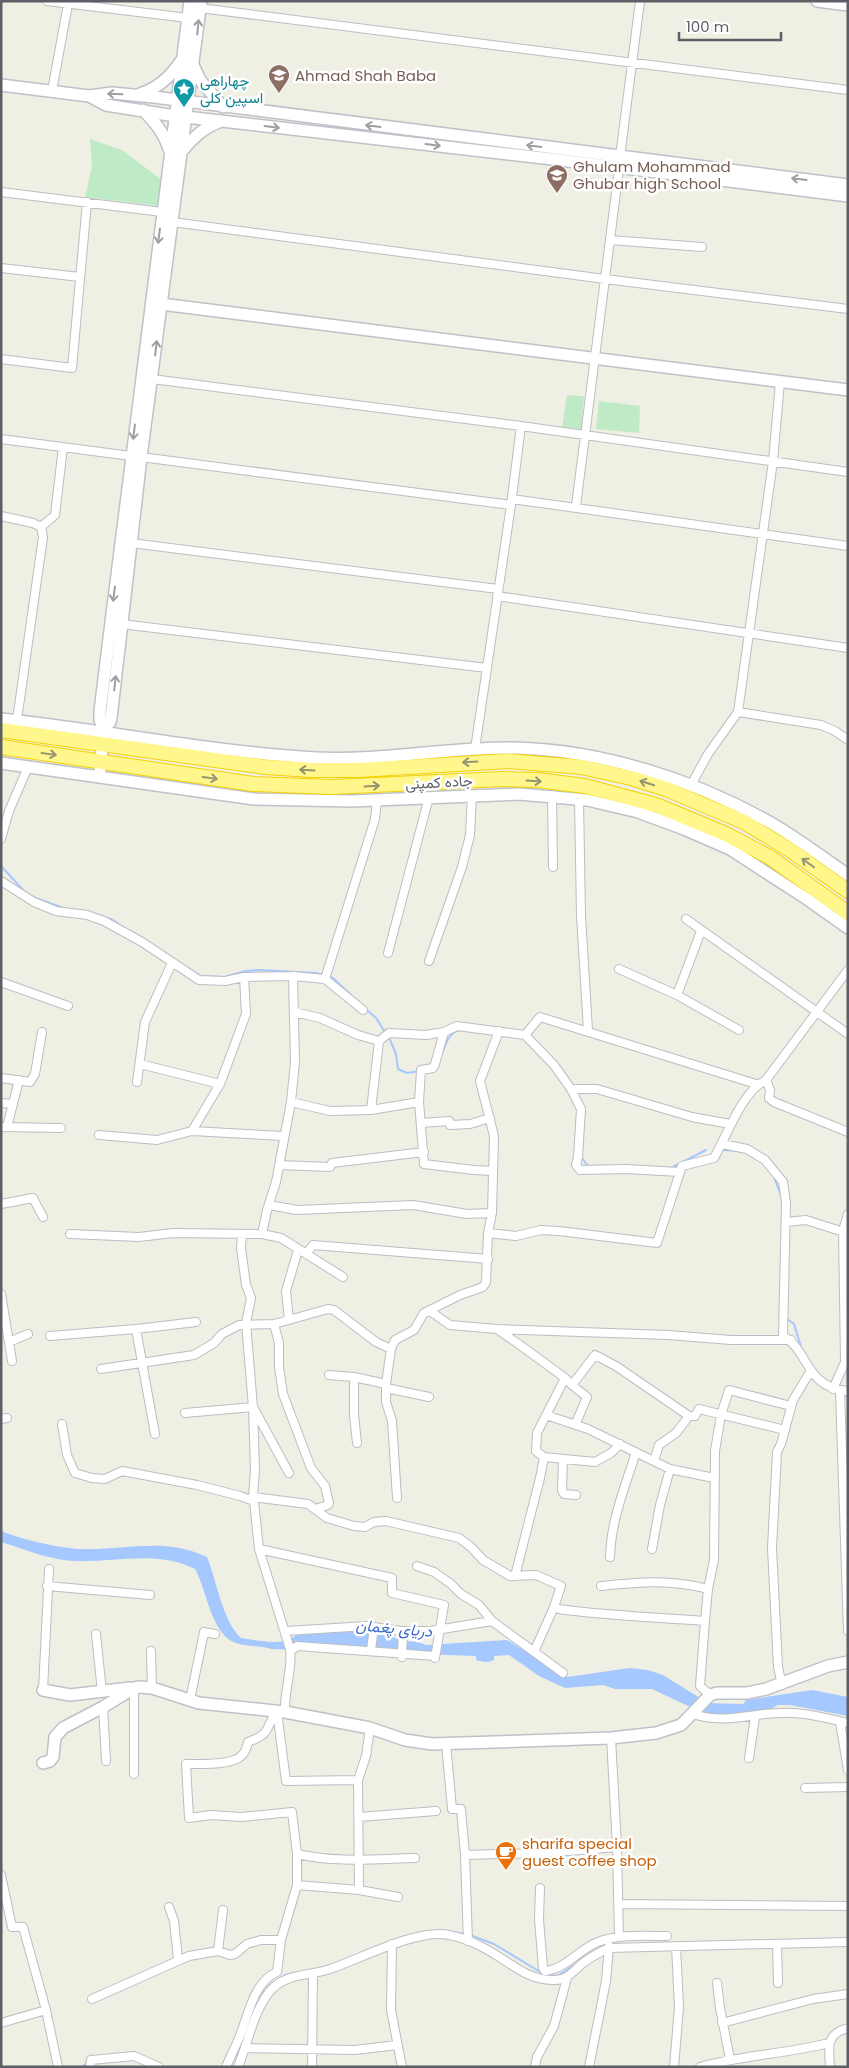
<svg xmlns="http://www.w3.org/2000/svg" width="849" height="2068" viewBox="0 0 849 2068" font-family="Poppins,Vazirmatn,sans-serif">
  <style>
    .green { fill: #bfeac6 }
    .water { fill: #a5c8ff }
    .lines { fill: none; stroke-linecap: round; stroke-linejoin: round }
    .stream { stroke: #a5c8ff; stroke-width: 2 }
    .street-casing { stroke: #bcbdc4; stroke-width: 10 }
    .secondary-casing { stroke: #bfc1c9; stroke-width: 14 }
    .highway-casing { stroke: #f4d200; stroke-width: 16 }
    .street { stroke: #fff; stroke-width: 8 }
    .secondary { stroke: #fff; stroke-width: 11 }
    .highway { stroke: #fff68c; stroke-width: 14 }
    .oneway { stroke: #9d9fa3 }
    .oneway2 { stroke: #959473 }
    .labels { text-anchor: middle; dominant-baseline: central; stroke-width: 5; stroke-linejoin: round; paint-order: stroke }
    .education-label { font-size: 15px; fill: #785e54; stroke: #fff; text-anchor: start }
    .culture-label { font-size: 15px; fill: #0d838f; stroke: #fff; text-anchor: start }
    .street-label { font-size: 15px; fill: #5c5f66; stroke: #fff }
    .food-label { font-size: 15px; fill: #c56008; stroke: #fff; text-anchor: start }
    .water-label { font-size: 16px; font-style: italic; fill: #3d6ace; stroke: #fff }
  </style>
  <rect width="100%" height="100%" fill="#f0efe4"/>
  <path class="green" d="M90 139 122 150 162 180 160 206 85 197 92 167Z
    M567 395 584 396 581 429 562 427Z
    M599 401 640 406 639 433 596 429Z"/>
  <path class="water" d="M1 1531C21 1539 61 1549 83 1549 128 1550 164 1537 207 1557 217 1581 222 1620 241 1638 257 1640 287 1648 298 1633L366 1630 371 1635H388L405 1642 416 1641 426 1645 507 1640 567 1677 630 1668 648 1670 663 1675 708 1703 743 1704 746 1700 812 1690 848 1697V1716L790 1705H778L769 1710 732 1716 703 1713 652 1689H615L603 1685 565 1688 539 1676 509 1655 494 1656V1660C488 1663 482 1662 476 1660V1656L271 1649C259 1645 247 1647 236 1643 211 1635 207 1590 195 1569 159 1550 116 1562 77 1561 51 1561 25 1549 1 1542Z"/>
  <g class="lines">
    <path class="stream" d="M1 866 25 892
      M33 897 66 909
      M93 913 113 920 124 928
      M181 964 201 976 224 977 246 971 259 970 316 973 324 975
      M329 977 333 978 355 999
      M366 1009 376 1018 385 1032
      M388 1035 396 1054 398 1069 407 1073 420 1071
      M441 1056C446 1045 448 1032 460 1030
      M723 1150 740 1151
      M581 1157 589 1167
      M669 1169 706 1150
      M773 1175 782 1198
      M786 1318 794 1324 802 1350
      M845 1396H848
      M447 1931 465 1934
      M470 1935 494 1944 542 1973
      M637 1944 713 1942
      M586 1957 601 1947H605
      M547 1974 557 1976 576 1964
      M278 1980 285 1975 294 1973
      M251 2019C255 2005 262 1991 274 1982
      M81 2067 87 2063"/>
    <g class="street-casing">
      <path id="street" d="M47 1 188 18
        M200 8 848 90
        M52 91 68 4
        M620 157 640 1
        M1 192 162 212
        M172 222 605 279 848 309
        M610 240 702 247
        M1 268 80 277
        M1 359 72 368 87 202
        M152 379 521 426 848 472
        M1 439 131 456
        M141 457 511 505
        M512 499 848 546
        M576 506 619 169
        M1 516 33 523 41 527
        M41 527 55 515 63 447
        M131 543 498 589
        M497 596 848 648
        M121 624 487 668
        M738 712 821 725 835 731 848 740
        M17 720 43 537 41 527
        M475 749 511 505 521 426
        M691 785 708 754 738 712 773 461 780 382
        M552 795 553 867
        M579 799 581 916 588 1030
        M1 839 9 811 28 767
        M1 881 34 902 56 911 87 915 104 921 142 942 199 980 225 981 244 977 293 976 325 979 363 1010
        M686 919 848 1034
        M388 953 429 797
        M429 961 462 867 470 835 472 795
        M619 969 677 995 739 1030
        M325 979 375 819 377 800
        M1 982 68 1006
        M677 995 701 931
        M294 1012 320 1018 358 1035 379 1041 389 1033 426 1035 444 1032 457 1026 525 1035 540 1017 756 1084
        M444 1032 435 1064 433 1068 421 1070 419 1102 424 1164 474 1170 493 1171
        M525 1035 554 1065 571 1089H597L692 1117 730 1124
        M140 1064 220 1084
        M1 1078 30 1082 35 1074 42 1032
        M766 1080 770 1090 769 1098 774 1102 848 1132
        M137 1082 145 1022 172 963
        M571 1089 581 1109 578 1157 576 1165 580 1170 626 1169 679 1172
        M291 1102 330 1111 371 1110 419 1102
        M1 1103 13 1104
        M371 1110 379 1041
        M421 1123 449 1121 450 1125 470 1124 490 1118
        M1 1127 61 1128
        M7 1127 19 1080
        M192 1131 283 1136
        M99 1135 157 1140 192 1131 220 1084 246 1014 244 977
        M722 1144 747 1149 765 1160 783 1182 786 1203 783 1336C810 1351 804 1387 848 1391
        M279 1165 330 1167 332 1163 424 1152
        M1 1204 33 1198 43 1217
        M269 1205 297 1210 413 1205 467 1214 492 1213
        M786 1222 806 1220 847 1233
        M488 1233 516 1236 541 1230 559 1231 657 1243 682 1166 714 1158C727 1136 742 1091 766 1080L848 970
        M70 1234 139 1237 173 1233 262 1234 281 1238 343 1277
        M242 1234 241 1248 246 1285 251 1298 246 1323 253 1407 255 1470 253 1497
        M262 1234 267 1210 276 1182 291 1102 295 1062 293 976
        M306 1254 313 1245 488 1259
        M1 1294 12 1361
        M430 1311 450 1325 497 1329 668 1335 731 1340H791
        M289 1320 286 1291 298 1250
        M274 1324 279 1343V1367L283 1394 311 1468 325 1486 329 1503 328 1505 315 1509
        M136 1329 155 1434
        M497 1329 520 1345 565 1378 537 1433 536 1451 544 1457 595 1462 611 1453 620 1444
        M50 1336 136 1329 196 1322
        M9 1342 28 1334
        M101 1369 194 1355 214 1343 222 1334 239 1325 274 1324 328 1309 334 1310 376 1342 391 1349
        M329 1375 354 1377 386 1384
        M354 1377V1415L357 1443
        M565 1378 572 1385 595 1355 616 1366 689 1416H695L699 1409 785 1430
        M572 1385 587 1397 576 1423
        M386 1388 429 1397
        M833 1389 845 1362 843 1231 848 1214
        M840 1391 848 1631
        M185 1413 253 1407 289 1473
        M546 1415 588 1429 670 1469 714 1478
        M1 1419 7 1418
        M62 1424 67 1455 75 1473 92 1478 105 1479 122 1471 197 1485 240 1496 254 1501 253 1497 308 1504 327 1518 354 1526 365 1527 374 1522 386 1521 459 1538 471 1547 483 1560 510 1576 536 1575 561 1586 554 1607 559 1609C608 1616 656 1617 705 1621L708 1589 714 1560 715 1451 721 1415 729 1390 791 1406
        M563 1460 562 1490 564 1494 576 1495
        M654 1461 659 1445 676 1433 689 1416
        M397 1498 392 1421 386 1402V1384L391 1349 395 1340 414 1330 424 1313 460 1295 483 1287 486 1282 488 1233 492 1213 494 1136 480 1081 499 1031
        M254 1501 259 1549 290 1649C293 1669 284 1690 285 1712
        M259 1549 392 1578V1593L444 1605 435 1658
        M652 1549 660 1505 670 1469
        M610 1557C611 1520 625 1487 636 1452
        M417 1566 434 1572 451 1584 461 1594 479 1605 492 1621
        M515 1576 540 1478 544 1457
        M47 1586 150 1595
        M601 1586C640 1582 670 1579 708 1589
        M705 1621 700 1686 710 1695
        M286 1631 367 1626 401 1631H430L492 1621 563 1673
        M96 1634 102 1692
        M371 1650 374 1627
        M151 1651 152 1688
        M291 1651 297 1646 435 1656
        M534 1652 554 1607
        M402 1657 403 1631
        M782 1685 778 1667 772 1548 777 1452 781 1444 793 1400 810 1372
        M134 1688V1774
        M43 1690 49 1569
        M190 1700 204 1632 215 1634
        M103 1707 106 1761
        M277 1711 286 1781 358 1780
        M693 1714C723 1724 749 1714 778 1713 802 1711 825 1718 848 1723
        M840 1722 848 1770
        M611 1738 617 1847 619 1937
        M446 1743 452 1809H461L465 1855 468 1941
        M749 1758 755 1717
        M805 1788 848 1787
        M359 1817 436 1811
        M297 1854C337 1863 375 1859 415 1858
        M465 1855 544 1853 617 1847
        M1 1875 12 1927H23L46 2010 58 2067
        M297 1885 359 1890 398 1897
        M540 1888 539 1919 543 1968 545 1971C566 1969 579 1949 598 1942 619 1934 645 1936 667 1936
        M359 1890 358 1780 366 1756 370 1728
        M619 1904 848 1906
        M169 1907 174 1921 178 1959
        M392 1944 391 2010 402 2067
        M777 1945 778 1983
        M218 1951 223 1910
        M717 1983 720 2008 730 2059
        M92 1999 189 1956 218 1951 230 1955 235 1954 247 1944 261 1940H281
        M1 2023 46 2010
        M722 2023 813 1999 848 1994
        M246 2048 355 2050 397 2045
        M90 2067 91 2060 134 2056 159 2067
        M226 2067C230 2057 235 2048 239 2038 248 2017 253 1982 277 1972L281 1940 297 1885V1854L292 1812 241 1817 211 1815 189 1818 186 1764C199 1764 235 1766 243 1754 246 1751 247 1746 248 1742 273 1733 264 1728 277 1711
        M238 2067C248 2043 255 2005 273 1988 289 1973 310 1976 330 1969 360 1959 418 1928 449 1935 461 1937 473 1942 484 1948 508 1960 526 1981 555 1980 568 1980 574 1970 583 1963 591 1957 600 1952 609 1948L848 1942
        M312 2067 313 1973
        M535 2067 537 2057 554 2026 567 1978
        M589 2067 606 1981 609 1946
        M674 2067 679 2007 676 1946
        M700 2067C742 2055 786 2054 829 2043
        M830 2067C829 2048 825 2034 848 2028"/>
    </g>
    <g class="secondary-casing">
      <path id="secondary" d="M817 1 848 5
        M194 67 200 80 223 107
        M1 85 89 96 112 93 154 97 848 185
        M140 94C159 88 171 76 181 61
        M89 96 106 105 175 116
        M143 110C155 122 164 133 169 149
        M186 117 552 159 848 196
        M182 151C193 138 203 128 219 122
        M161 304 848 390
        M1 719C106 730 211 752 316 758 382 761 449 747 515 748 602 750 695 780 771 823 797 838 822 857 848 875
        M104 729 110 722 111 718 141 457 201 1
        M1 763 254 799 351 801 519 794 587 800 638 812 684 829 730 849 807 899 848 928
        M100 770 104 729 100 720V711L111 622 190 1
        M43 1690 70 1695 130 1688
        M43 1763 50 1761 53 1757 55 1737 63 1728 103 1707 134 1688 140 1687 152 1688 199 1703 285 1712 370 1728 405 1740 432 1744 611 1738 656 1733 681 1725 710 1695 717 1693H747L766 1689 828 1666 848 1662"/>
    </g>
    <g class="highway-casing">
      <path id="highway" d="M1 730 265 767 311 770H359L507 761 581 767 631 778 666 789 744 822 790 850 848 891
        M1 747 253 784 331 787 502 779 537 780 585 786 656 805 726 834 771 858 848 913"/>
    </g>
    <use href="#street" class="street"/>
    <use href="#secondary" class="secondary"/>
    <use href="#highway" class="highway"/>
  </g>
  <defs><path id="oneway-shaft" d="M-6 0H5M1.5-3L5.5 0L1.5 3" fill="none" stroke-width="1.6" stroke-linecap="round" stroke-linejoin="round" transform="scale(1.25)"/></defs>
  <g class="oneway">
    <use href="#oneway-shaft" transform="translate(198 27) rotate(-84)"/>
    <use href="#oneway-shaft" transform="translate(115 94) rotate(-178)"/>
    <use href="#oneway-shaft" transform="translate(373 126) rotate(-173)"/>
    <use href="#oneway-shaft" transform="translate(272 127) rotate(7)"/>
    <use href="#oneway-shaft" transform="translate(433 145) rotate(7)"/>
    <use href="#oneway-shaft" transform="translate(534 146) rotate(-173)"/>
    <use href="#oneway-shaft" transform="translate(799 179) rotate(-173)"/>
    <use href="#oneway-shaft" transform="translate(159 236) rotate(97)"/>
    <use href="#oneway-shaft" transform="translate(156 348) rotate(-83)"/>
    <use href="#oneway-shaft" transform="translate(134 432) rotate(97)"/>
    <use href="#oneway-shaft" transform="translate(114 594) rotate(97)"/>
    <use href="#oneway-shaft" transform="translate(115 683) rotate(-84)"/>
  </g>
  <g class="oneway2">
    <use href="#oneway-shaft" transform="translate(49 754) rotate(8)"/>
    <use href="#oneway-shaft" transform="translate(470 762) rotate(177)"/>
    <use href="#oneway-shaft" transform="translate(307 770) rotate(-177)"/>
    <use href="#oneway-shaft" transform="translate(210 778) rotate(8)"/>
    <use href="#oneway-shaft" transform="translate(534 781) rotate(4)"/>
    <use href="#oneway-shaft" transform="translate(647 783) rotate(-162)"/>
    <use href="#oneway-shaft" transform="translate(372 786) rotate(-3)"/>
    <use href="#oneway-shaft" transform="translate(808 863) rotate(-145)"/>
  </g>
  <defs>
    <g id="school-pin" transform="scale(1.125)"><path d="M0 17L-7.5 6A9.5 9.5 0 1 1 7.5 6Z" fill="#8d6e63" stroke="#fff"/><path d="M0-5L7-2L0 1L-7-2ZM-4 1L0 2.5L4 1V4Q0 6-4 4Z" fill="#fff"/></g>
    <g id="sight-pin" transform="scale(1.125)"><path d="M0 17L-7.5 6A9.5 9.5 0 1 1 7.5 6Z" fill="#0f9aa8" stroke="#fff"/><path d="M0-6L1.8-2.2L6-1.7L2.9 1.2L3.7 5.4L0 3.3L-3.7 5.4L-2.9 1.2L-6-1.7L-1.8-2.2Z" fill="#fff"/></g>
    <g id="cafe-pin" transform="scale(1.125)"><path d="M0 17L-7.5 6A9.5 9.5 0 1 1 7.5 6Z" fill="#e8710a" stroke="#fff"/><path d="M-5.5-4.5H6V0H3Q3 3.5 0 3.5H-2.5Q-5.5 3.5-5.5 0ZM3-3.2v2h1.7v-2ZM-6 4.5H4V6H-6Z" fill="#fff"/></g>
  </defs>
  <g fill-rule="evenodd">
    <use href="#school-pin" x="279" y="75"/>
    <use href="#sight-pin" x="184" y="89"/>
    <use href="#school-pin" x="557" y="175"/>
    <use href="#cafe-pin" x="506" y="1852"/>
  </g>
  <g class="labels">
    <g class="education-label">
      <text x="295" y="75">Ahmad Shah Baba</text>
      <text x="573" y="166">Ghulam Mohammad<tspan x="573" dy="17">Ghubar high School</tspan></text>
    </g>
    <g class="culture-label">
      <text x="200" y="80">چهاراهی<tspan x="200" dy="17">اسپین کلی</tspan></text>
    </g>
    <g class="street-label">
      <text transform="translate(439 782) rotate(-3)">جاده کمپنی</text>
    </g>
    <g class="food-label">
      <text x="522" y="1843">sharifa special<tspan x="522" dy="17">guest coffee shop</tspan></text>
    </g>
    <g class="water-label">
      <text transform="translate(394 1628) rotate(5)">دریای پغمان</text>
    </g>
  </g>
  <rect width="849" height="2068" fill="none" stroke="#5c5f66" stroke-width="5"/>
  <path d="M679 32v8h102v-8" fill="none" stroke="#5c5f66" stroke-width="2.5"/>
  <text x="686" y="32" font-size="15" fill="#5c5f66" stroke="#ffffff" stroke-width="4" paint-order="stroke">100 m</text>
</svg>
